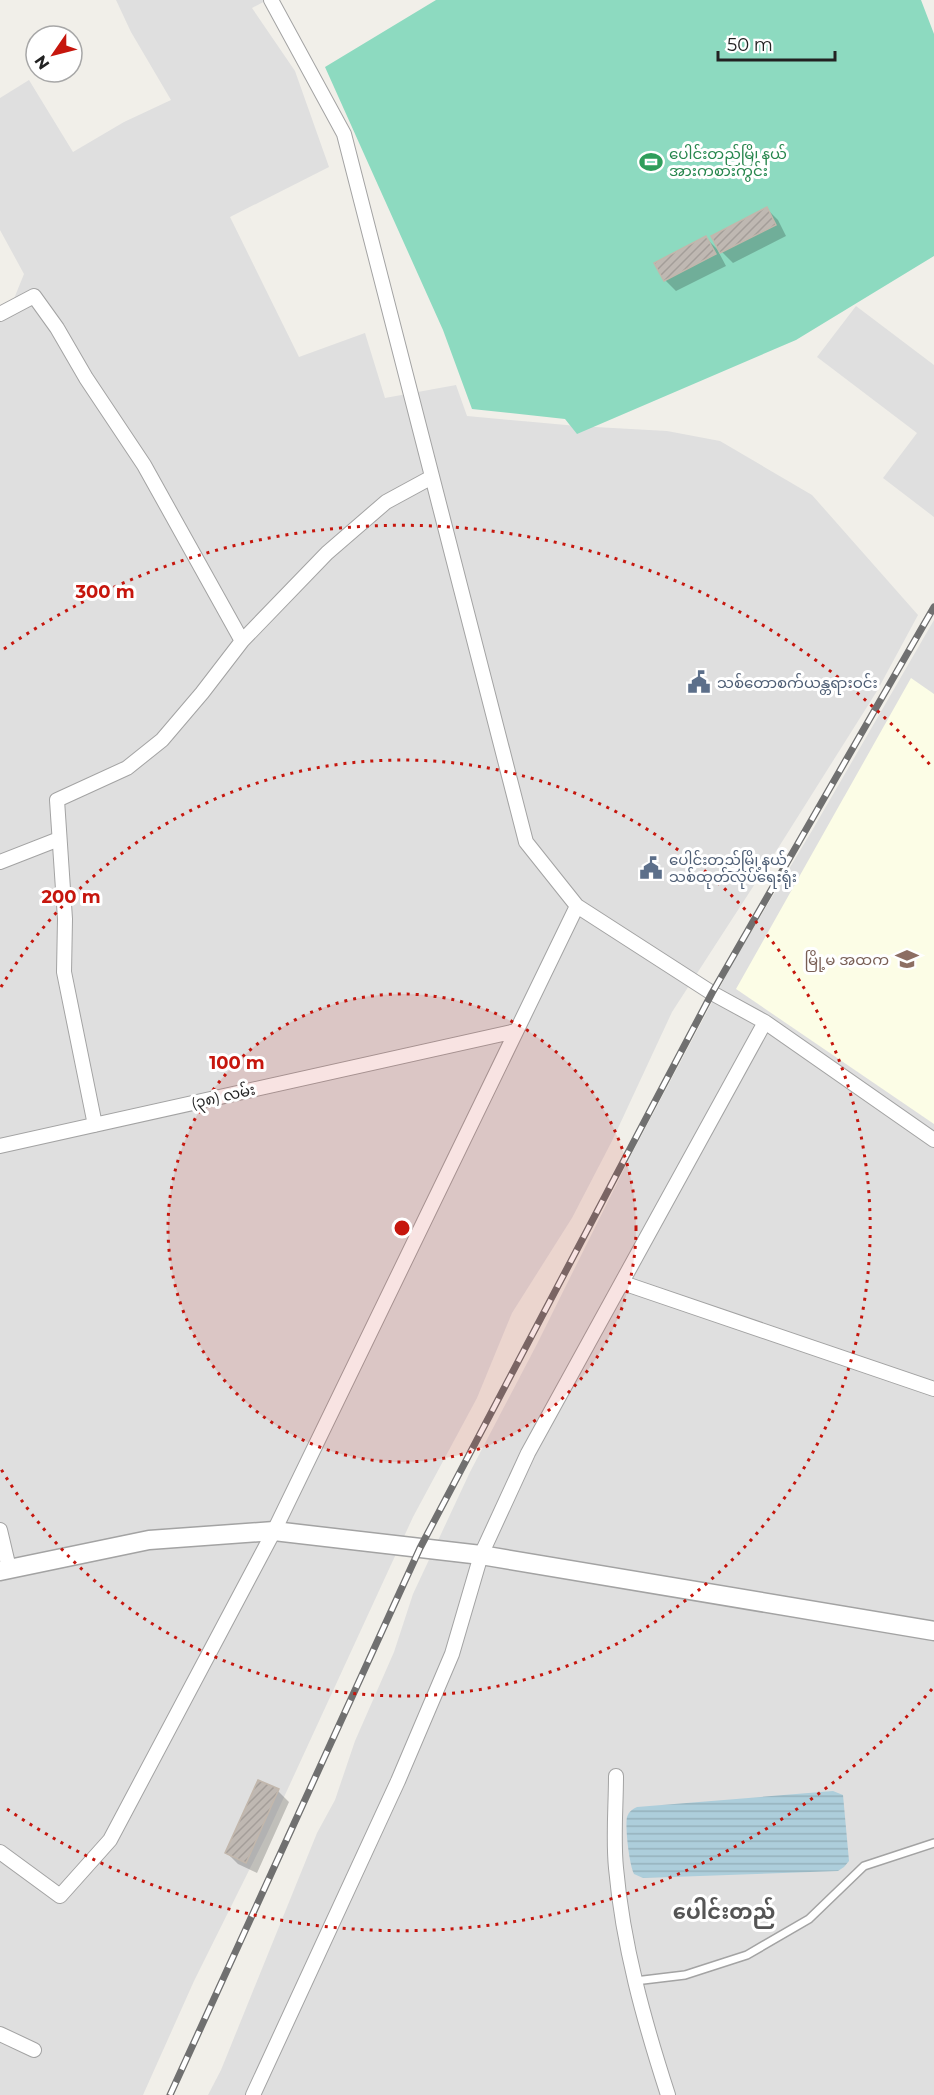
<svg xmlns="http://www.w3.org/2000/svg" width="934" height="2095" viewBox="0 0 934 2095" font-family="Montserrat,'Noto Sans Myanmar',sans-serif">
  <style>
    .residential { fill: #dfdfdf }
    .education { fill: #fcfde6 }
    .pitch { fill: #8ddac0 }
    .water { fill: url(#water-rules) }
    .shadow { fill: #0003 }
    .building { fill: url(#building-hatch); stroke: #c2b7ac; stroke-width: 1.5 }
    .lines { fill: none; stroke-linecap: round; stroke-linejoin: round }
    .service-casing { stroke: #a3a3a3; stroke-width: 10 }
    .minor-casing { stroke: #a3a3a3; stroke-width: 16 }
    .tertiary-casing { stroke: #a3a3a3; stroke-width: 21 }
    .service { stroke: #fff; stroke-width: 7 }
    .minor { stroke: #fff; stroke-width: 14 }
    .tertiary { stroke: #fff; stroke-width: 18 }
    .rail-casing { stroke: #707070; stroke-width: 7 }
    .rail { stroke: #fff; stroke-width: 4.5; stroke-dasharray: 14; stroke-linecap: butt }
    .ring { fill: none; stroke: #c6160d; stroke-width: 3; stroke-dasharray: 3 6 }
    .labels { text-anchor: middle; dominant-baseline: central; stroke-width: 6; stroke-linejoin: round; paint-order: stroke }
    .leisure-label { font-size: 15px; fill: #27864d; stroke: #fff; text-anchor: start }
    .service-label { font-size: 15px; fill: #4e5e75; stroke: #fff; text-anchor: start }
    .education-label { font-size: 15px; fill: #785e54; stroke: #fff; text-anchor: end }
    .street-label { font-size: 15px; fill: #222; stroke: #fff }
    .district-label { font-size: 21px; font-weight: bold; fill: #555; stroke: #fff }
    .centre { fill: #c6160d; stroke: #fff; stroke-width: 3 }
    .ring-label { font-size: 18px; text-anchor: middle; font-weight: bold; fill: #c6160d; stroke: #fff; stroke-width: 6; stroke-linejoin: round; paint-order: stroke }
  </style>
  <defs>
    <pattern id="water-rules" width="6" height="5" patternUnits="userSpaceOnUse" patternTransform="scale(1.5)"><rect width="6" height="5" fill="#adcedb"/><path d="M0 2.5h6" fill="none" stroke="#95b1bc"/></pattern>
    <pattern id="building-hatch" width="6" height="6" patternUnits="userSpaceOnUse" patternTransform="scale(1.5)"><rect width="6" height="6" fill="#bfb8b2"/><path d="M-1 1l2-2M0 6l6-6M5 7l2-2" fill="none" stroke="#a49e99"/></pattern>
  </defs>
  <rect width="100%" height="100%" fill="#f1efe9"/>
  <path class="residential" d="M116 0H267L252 8 295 71 329 167 230 217 299 357 365 333 385 398 456 385 467 416 577 426 667 431 720 441 812 495 918 615 877 691 780 845 672 1012 612 1141 572 1218 512 1313 477 1398 413 1517 267 1834 194 1981 143 2095H0V320L7 316 24 274 0 230V98L29 80 73 152 124 122 171 100 131 32Z
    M856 306 934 365V517L883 478 917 433 817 357Z
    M934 620V2095H208L221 2070 317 1833 335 1800 355 1741 394 1652 413 1594 470 1472 537 1344 629 1159 736 957 813 829Z"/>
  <path class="education" d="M911 678 934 694V1124L736 989Z"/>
  <path class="pitch" d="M436 0H921L934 34V256L796 340 577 434 565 419 472 409 443 330 325 67Z"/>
  <path class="water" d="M833 1791 843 1795 849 1861 844 1867 838 1871 643 1878 634 1874C629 1864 625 1827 627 1817 629 1811 633 1809 637 1807Z"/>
  <path class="shadow" d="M767 209 778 220 786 236 733 263 722 252Z
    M706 238 717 249 726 266 676 291 665 280Z
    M278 1791 289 1802 257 1873 238 1864 227 1853Z"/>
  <path class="building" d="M767 207 776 225 720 253 711 236Z
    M706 236 716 254 664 281 654 263Z
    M258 1780 279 1789 246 1863 225 1853Z"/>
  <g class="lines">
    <g class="service-casing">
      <path id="service" d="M635 1981 685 1975 747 1955 809 1919 864 1866 934 1843"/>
    </g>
    <g class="minor-casing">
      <path id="minor" d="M271 0 344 134 526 842 577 906 712 993 765 1022 934 1140
        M0 314 34 296 57 328 86 378 144 465 242 641
        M0 862 59 839
        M95 1125 64 972 65 919 57 800 127 768 162 740 202 693 242 641 327 553 386 502 432 477
        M0 1146 516 1031
        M623 1283 934 1389
        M0 1530 9 1568
        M616 1776C616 1806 613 1838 616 1868 623 1946 644 2021 668 2095
        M0 1852 60 1896 110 1840 274 1531 577 906
        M0 2034 34 2050
        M253 2095 398 1781 452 1654 481 1555 528 1453 765 1022"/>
    </g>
    <g class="tertiary-casing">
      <path id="tertiary" d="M0 1571 149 1540 274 1531 481 1555 934 1631"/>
    </g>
    <use href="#service" class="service"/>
    <use href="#minor" class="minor"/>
    <use href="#tertiary" class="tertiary"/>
    <g class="rail-casing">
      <path id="rail" d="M170 2095 420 1548 712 993 934 607"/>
    </g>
    <use href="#rail" class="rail"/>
  </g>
  <circle cx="402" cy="1228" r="234" fill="#c6160d" fill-opacity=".12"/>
  <g class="ring">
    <circle cx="402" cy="1228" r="234"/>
    <path d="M1 987A468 468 0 1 1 1 1469"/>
    <path d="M932 1689A702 702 0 0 1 4 1807M4 649A702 702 0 0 1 932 767"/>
  </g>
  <defs>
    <g id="stadium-bare" transform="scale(1.8)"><path d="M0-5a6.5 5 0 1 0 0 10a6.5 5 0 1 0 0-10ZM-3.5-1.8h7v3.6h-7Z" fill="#2e9e5b" stroke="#fff" stroke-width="2.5" paint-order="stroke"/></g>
    <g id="civic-bare" transform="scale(1.8)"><path d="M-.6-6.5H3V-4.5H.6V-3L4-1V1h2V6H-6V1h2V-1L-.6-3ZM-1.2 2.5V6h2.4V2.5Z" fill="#5c6f8a" stroke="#fff" stroke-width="2.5" paint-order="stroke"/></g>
    <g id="school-bare" transform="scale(1.8)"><path d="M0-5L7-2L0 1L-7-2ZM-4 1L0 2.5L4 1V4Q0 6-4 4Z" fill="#8d6e63" stroke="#fff" stroke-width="2.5" paint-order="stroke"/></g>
  </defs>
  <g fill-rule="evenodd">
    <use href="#stadium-bare" x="651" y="162"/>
    <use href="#civic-bare" x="699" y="682"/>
    <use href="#civic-bare" x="651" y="868"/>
    <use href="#school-bare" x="907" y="959"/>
  </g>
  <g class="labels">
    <g class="leisure-label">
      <text x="669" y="153">‌ပေါင်းတည်မြို့နယ်<tspan x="669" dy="17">အားကစားကွင်း</tspan></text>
    </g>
    <g class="service-label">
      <text x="717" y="682">သစ်တောစက်ယန္တရားဝင်း</text>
      <text x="669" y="859">ပေါင်းတည်မြို့နယ်<tspan x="669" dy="17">သစ်ထုတ်လုပ်ရေးရုံး</tspan></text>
    </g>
    <g class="education-label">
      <text x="889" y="959">မြို့မ အထက</text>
    </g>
    <g class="street-label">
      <text transform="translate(223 1096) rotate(-13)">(၃၈) လမ်း</text>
    </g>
    <g class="district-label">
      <text x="724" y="1911">ပေါင်းတည်</text>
    </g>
  </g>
  <circle cx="402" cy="1228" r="9" class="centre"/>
  <g class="ring-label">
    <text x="105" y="598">300 m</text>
    <text x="71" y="903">200 m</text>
    <text x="237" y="1069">100 m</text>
  </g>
  <g transform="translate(54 54) rotate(235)"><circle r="28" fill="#ffffff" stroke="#a7a7a7" stroke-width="1.5"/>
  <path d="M0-4.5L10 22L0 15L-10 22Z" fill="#c6160d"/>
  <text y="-9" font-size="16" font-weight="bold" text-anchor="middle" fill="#222222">N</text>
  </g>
  <path d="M718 51v9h117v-9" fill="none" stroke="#222222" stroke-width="3"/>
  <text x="727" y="51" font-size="18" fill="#222222" stroke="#ffffff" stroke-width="4.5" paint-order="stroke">50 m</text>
</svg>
